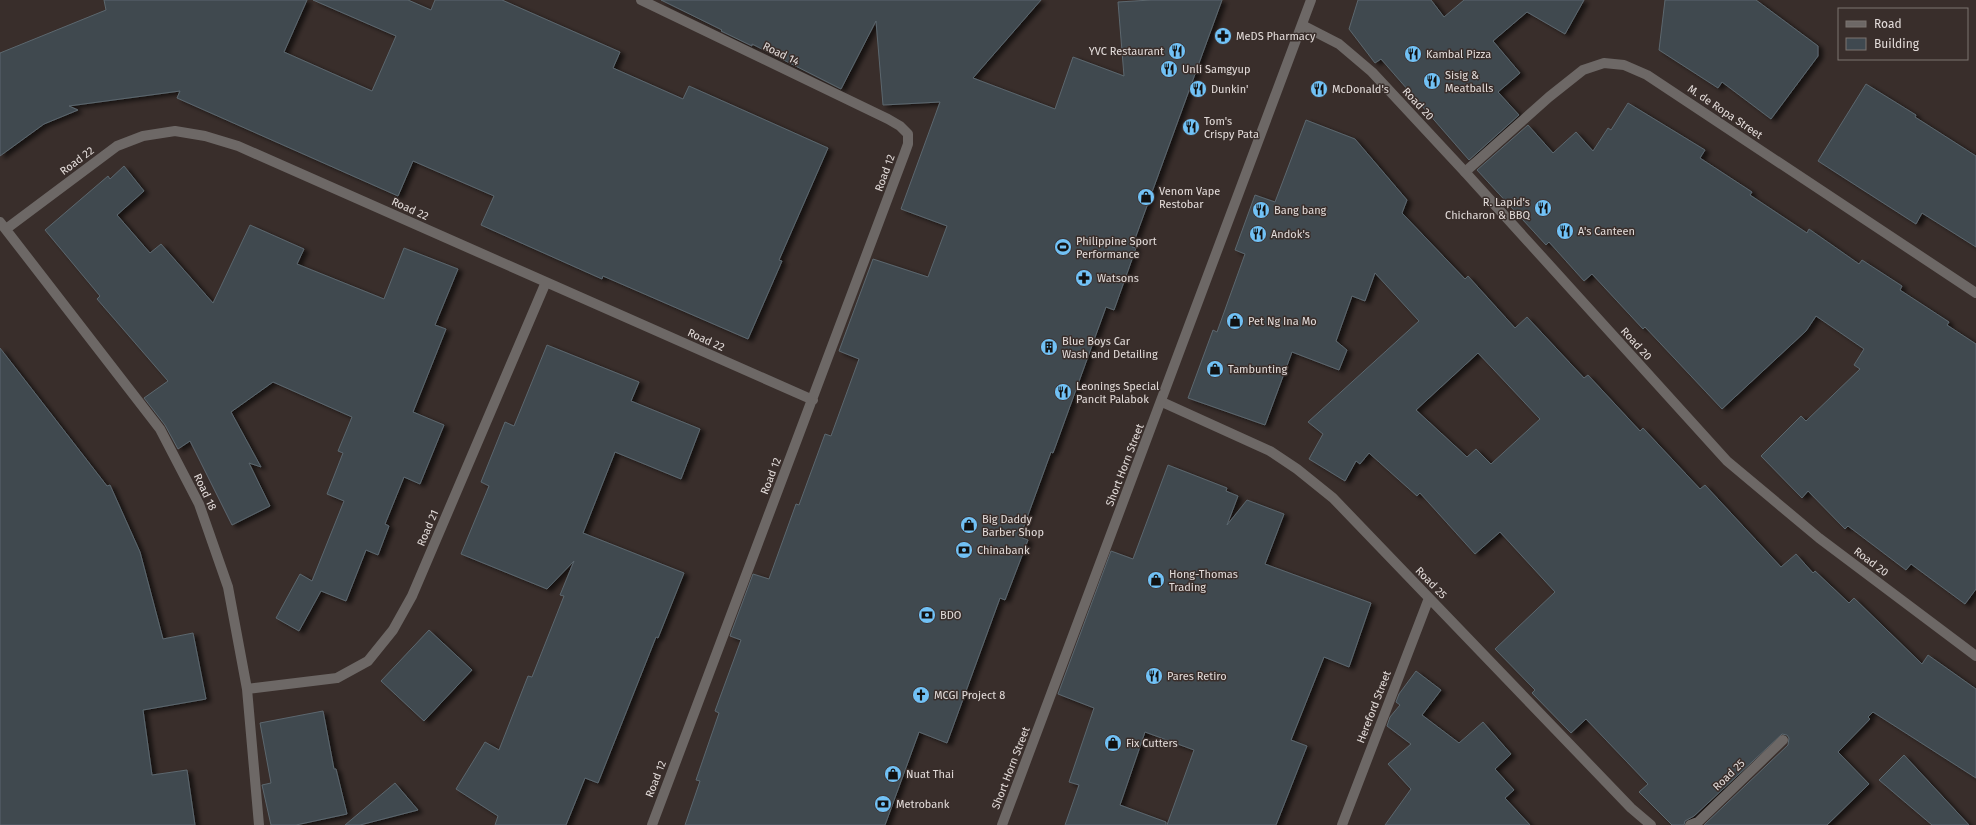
<svg xmlns="http://www.w3.org/2000/svg" width="1976" height="825" viewBox="0 0 1976 825" font-family="'Fira Sans',sans-serif">
  <style>
    .building { fill: #3f4950; stroke: #5c676e; fill-rule: evenodd; filter: url(#shadow) }
    .lines { fill: none; stroke-linecap: round; stroke-linejoin: round }
    .minor { stroke: #6d6866; stroke-width: 10 }
    .tertiary { stroke: #6d6866; stroke-width: 10 }
    .labels { text-anchor: middle; dominant-baseline: central; stroke-width: 3; stroke-linejoin: round; paint-order: stroke }
    .poi-label { font-size: 11px; fill: #e3dcda; stroke: #392e2b; text-anchor: start }
    .street-label { font-size: 11px; fill: #e3dcda; stroke: #392e2b }
  </style>
  <defs>
    <filter id="shadow"><feDropShadow dx="4.5" dy="2.5" stdDeviation="2" flood-color="#0009"/></filter>
  </defs>
  <rect width="100%" height="100%" fill="#392e2b"/>
  <path class="building" d="M104 0H307L284 52 372 91 396 36 313 0H408L431 10 435 0H502L620 52 613 68 683 99 689 86 828 148 779 260 782 261 748 339 603 276 602 279 481 225 494 196 413 161 398 196 177 98 180 91 69 106 78 110 44 124 0 156V53L106 10Z
    M661 0H1041L973 78 1055 109 1073 57 1124 76 1118 2 1151 0H1222L1132 247 1136 248 1114 310 1106 307 1053 453 1051 452 1020 537 1028 540 1005 600 1000 598 947 743 919 732 885 825H685L700 781 696 780 719 713 715 711 741 640 730 636 753 574 769 579 796 504 799 505 825 434 831 436 859 359 839 351 873 259 928 277 947 226 901 209 940 102 883 105 876 21 841 89 752 44V46L721 31 722 30Z
    M1358 0H1431L1444 17 1464 0H1584L1565 34 1527 12 1493 41 1520 73 1498 92 1519 115 1469 160 1381 59 1375 63 1349 29Z
    M1665 0H1756L1818 46V56L1771 119 1722 82 1718 88 1659 50Z
    M1866 84 1916 115 1915 117 1976 156V247L1922 213 1916 224 1818 161Z
    M1628 103 1705 150 1700 158 1752 192 1750 195 1807 233 1809 229 1859 264 1862 260 1902 286 1900 290 1949 322 1947 325 1976 344V589L1965 604 1911 564 1906 570 1848 526 1845 529 1808 491 1802 498 1761 456 1801 416 1806 421 1860 369 1854 365 1864 349 1816 316 1806 331 1722 409 1645 327 1643 329 1592 274 1584 281 1549 242 1546 245 1477 170 1528 125 1553 153 1576 132 1593 151 1608 128 1611 130Z
    M1306 120 1355 139 1407 200 1402 213 1465 279 1468 276 1515 328 1527 317 1584 378 1588 375 1640 431 1643 428 1700 489 1705 485 1781 567 1796 554 1813 573 1815 571 1849 603 1854 598 1922 664 1928 655 1976 689V778L1873 712 1868 717 1870 719 1838 752 1869 784 1827 825H1704L1788 745 1789 738 1787 735 1782 734 1694 816 1685 821 1684 825H1672L1639 792 1648 784 1586 719 1571 733 1532 693 1535 690 1495 649 1555 592 1500 532 1475 554 1420 493 1417 496 1369 453 1360 464 1356 461 1345 481 1309 459 1323 434 1308 422 1419 321 1375 273 1365 301 1352 296 1336 341 1347 350 1339 370 1292 352 1265 425 1188 398 1213 330 1217 332 1245 254 1235 250 1255 195 1275 202ZM1478 353 1540 419 1491 464 1476 449 1467 457 1416 410Z
    M124 166 144 191 117 215 150 253 161 244 213 303 250 225 304 249 297 264 384 299 404 248 458 269 435 325 446 329 413 412 444 425 420 484 404 477 385 524 389 526 378 555 366 550 346 601 321 591 299 631 276 618 300 574 312 581 344 501 327 494 343 453 338 451 352 417 273 382 231 412 261 467 249 463 270 506 232 525 190 441 178 449 165 425 144 398 168 381 97 299 100 296 45 230 108 176 110 179Z
    M547 345 639 382 631 401 700 429 681 479 615 452 583 533 684 573 658 638 656 637 598 783 585 778 566 825H495L498 816 456 789 485 742 499 750 528 676 532 677 564 596 560 595 574 561 547 589 461 554 489 486 481 482 505 422 514 426Z
    M0 348 107 486 110 485 140 552 163 639 193 633 206 699 143 710 152 775 187 770 195 825H0Z
    M1168 465 1227 488 1226 491 1238 496 1227 525 1247 500 1284 514 1265 564 1371 603 1349 667 1324 657 1291 740 1307 746 1276 825H1167L1194 750 1145 732 1120 805 1166 822V825H1065L1079 785 1069 782 1094 708 1058 694 1111 551 1133 559Z
    M429 630 472 670 424 721 381 681Z
    M1416 671 1441 690 1422 715 1459 743 1483 722 1511 754 1495 769 1514 790 1505 798 1530 825H1385L1411 789 1388 764 1411 744 1387 726 1390 717 1400 705 1396 702 1399 694Z
    M323 711 334 769H336L347 814 296 825H271L262 785 271 783 260 723Z
    M1904 755 1969 825H1932L1879 780Z
    M395 783 418 810 360 825H345Z"/>
  <g class="lines">
    <path class="minor" d="M641 0 888 119 900 126 908 134V144L904 155 652 825
      M1465 172 1549 97 1583 70 1604 63 1624 65 1647 75 1976 293
      M0 222 160 429 199 504 228 587 247 689 259 825
      M6 229 117 146 143 136 175 131 205 136 238 146 813 400
      M1162 402 1270 451 1297 469 1333 498 1631 808 1651 825
      M247 689 337 678 368 661 393 630 412 596 546 282
      M1342 825 1429 598
      M1690 825 1698 822 1783 740"/>
    <path class="tertiary" d="M1302 25 1339 44 1372 72 1465 172 1727 461 1819 538 1976 656
      M1002 825 1311 0"/>
  </g>
  <defs>
    <g id="pharmacy-disc" transform="scale(0.9)"><circle r="9.5" fill="#71c1f5" stroke="#392e2b"/><path d="M-2-6h4v4h4v4h-4v4h-4v-4h-4v-4h4Z" fill="#111"/></g>
    <g id="restaurant-disc" transform="scale(0.9)"><circle r="9.5" fill="#71c1f5" stroke="#392e2b"/><path d="M-5-6h1v4h1v-4h1v4h1v-4h1v5L-1.5 .5V6h-2V.5L-5-1ZM5-6V6H3V1.5H1.5Q1.5-4 5-6Z" fill="#111"/></g>
    <g id="shop-disc" transform="scale(0.9)"><circle r="9.5" fill="#71c1f5" stroke="#392e2b"/><path d="M-5-2.5h2.3a2.7 3.5 0 0 1 5.4 0H5L5.5 6h-11ZM-1.5-2.5h3a1.5 2.3 0 0 0-3 0Z" fill="#111"/></g>
    <g id="stadium-disc" transform="scale(0.9)"><circle r="9.5" fill="#71c1f5" stroke="#392e2b"/><path d="M0-5a6.5 5 0 1 0 0 10a6.5 5 0 1 0 0-10ZM-3.5-1.8h7v3.6h-7Z" fill="#111"/></g>
    <g id="building-disc" transform="scale(0.9)"><circle r="9.5" fill="#71c1f5" stroke="#392e2b"/><path d="M-4-6H4V6H1V3H-1V6H-4ZM-2.5-4.3h1.7v1.8h-1.7ZM.8-4.3h1.7v1.8H.8ZM-2.5-1h1.7V.8h-1.7ZM.8-1h1.7V.8H.8Z" fill="#111"/></g>
    <g id="bank-disc" transform="scale(0.9)"><circle r="9.5" fill="#71c1f5" stroke="#392e2b"/><path d="M-6-4H6V4H-6ZM0-2.3a2.3 2.3 0 1 0 0 4.6a2.3 2.3 0 1 0 0-4.6Z" fill="#111"/></g>
    <g id="church-disc" transform="scale(0.9)"><circle r="9.5" fill="#71c1f5" stroke="#392e2b"/><path d="M-1.2-6h2.4v3.5h3.3v2.4h-3.3V6h-2.4V-.1h-3.3v-2.4h3.3Z" fill="#111"/></g>
  </defs>
  <g fill-rule="evenodd">
    <use href="#pharmacy-disc" x="1223" y="36"/>
    <use href="#restaurant-disc" x="1177" y="51"/>
    <use href="#restaurant-disc" x="1413" y="54"/>
    <use href="#restaurant-disc" x="1169" y="69"/>
    <use href="#restaurant-disc" x="1432" y="81"/>
    <use href="#restaurant-disc" x="1198" y="89"/>
    <use href="#restaurant-disc" x="1319" y="89"/>
    <use href="#restaurant-disc" x="1191" y="127"/>
    <use href="#shop-disc" x="1146" y="197"/>
    <use href="#restaurant-disc" x="1543" y="208"/>
    <use href="#restaurant-disc" x="1261" y="210"/>
    <use href="#restaurant-disc" x="1565" y="231"/>
    <use href="#restaurant-disc" x="1258" y="234"/>
    <use href="#stadium-disc" x="1063" y="247"/>
    <use href="#pharmacy-disc" x="1084" y="278"/>
    <use href="#shop-disc" x="1235" y="321"/>
    <use href="#building-disc" x="1049" y="347"/>
    <use href="#shop-disc" x="1215" y="369"/>
    <use href="#restaurant-disc" x="1063" y="392"/>
    <use href="#shop-disc" x="969" y="525"/>
    <use href="#bank-disc" x="964" y="550"/>
    <use href="#shop-disc" x="1156" y="580"/>
    <use href="#bank-disc" x="927" y="615"/>
    <use href="#restaurant-disc" x="1154" y="676"/>
    <use href="#church-disc" x="921" y="695"/>
    <use href="#shop-disc" x="1113" y="743"/>
    <use href="#shop-disc" x="893" y="774"/>
    <use href="#bank-disc" x="883" y="804"/>
  </g>
  <g class="labels">
    <g class="poi-label">
      <text x="1236" y="36">MeDS Pharmacy</text>
      <text x="1164" y="51" text-anchor="end">YVC Restaurant</text>
      <text x="1426" y="54">Kambal Pizza</text>
      <text x="1182" y="69">Unli Samgyup</text>
      <text x="1445" y="75">Sisig &amp;<tspan x="1445" dy="13">Meatballs</tspan></text>
      <text x="1211" y="89">Dunkin'</text>
      <text x="1332" y="89">McDonald's</text>
      <text x="1204" y="121">Tom's<tspan x="1204" dy="13">Crispy Pata</tspan></text>
      <text x="1159" y="191">Venom Vape<tspan x="1159" dy="13">Restobar</tspan></text>
      <text x="1530" y="202" text-anchor="end">R. Lapid's<tspan x="1530" dy="13">Chicharon &amp; BBQ</tspan></text>
      <text x="1274" y="210">Bang bang</text>
      <text x="1578" y="231">A's Canteen</text>
      <text x="1271" y="234">Andok's</text>
      <text x="1076" y="241">Philippine Sport<tspan x="1076" dy="13">Performance</tspan></text>
      <text x="1097" y="278">Watsons</text>
      <text x="1248" y="321">Pet Ng Ina Mo</text>
      <text x="1062" y="341">Blue Boys Car<tspan x="1062" dy="13">Wash and Detailing</tspan></text>
      <text x="1228" y="369">Tambunting</text>
      <text x="1076" y="386">Leonings Special<tspan x="1076" dy="13">Pancit Palabok</tspan></text>
      <text x="982" y="519">Big Daddy<tspan x="982" dy="13">Barber Shop</tspan></text>
      <text x="977" y="550">Chinabank</text>
      <text x="1169" y="574">Hong-Thomas<tspan x="1169" dy="13">Trading</tspan></text>
      <text x="940" y="615">BDO</text>
      <text x="1167" y="676">Pares Retiro</text>
      <text x="934" y="695">MCGI Project 8</text>
      <text x="1126" y="743">Fix Cutters</text>
      <text x="906" y="774">Nuat Thai</text>
      <text x="896" y="804">Metrobank</text>
    </g>
    <g class="street-label">
      <text transform="translate(781 54) rotate(26)">Road 14</text>
      <text transform="translate(1418 104) rotate(47)">Road 20</text>
      <text transform="translate(1725 112) rotate(34)">M. de Ropa Street</text>
      <text transform="translate(77 161) rotate(-37)">Road 22</text>
      <text transform="translate(885 173) rotate(-70)">Road 12</text>
      <text transform="translate(410 209) rotate(24)">Road 22</text>
      <text transform="translate(706 340) rotate(24)">Road 22</text>
      <text transform="translate(1636 344) rotate(48)">Road 20</text>
      <text transform="translate(1125 465) rotate(-69)">Short Horn Street</text>
      <text transform="translate(771 476) rotate(-69)">Road 12</text>
      <text transform="translate(205 492) rotate(65)">Road 18</text>
      <text transform="translate(428 528) rotate(-67)">Road 21</text>
      <text transform="translate(1871 562) rotate(37)">Road 20</text>
      <text transform="translate(1431 583) rotate(46)">Road 25</text>
      <text transform="translate(1374 707) rotate(-69)">Hereford Street</text>
      <text transform="translate(1011 768) rotate(-69)">Short Horn Street</text>
      <text transform="translate(1729 775) rotate(-44)">Road 25</text>
      <text transform="translate(656 779) rotate(-69)">Road 12</text>
    </g>
  </g>
  <rect x="1838" y="8" width="130" height="52" fill="#392e2b" stroke="#7d7471"/>
  <rect x="1846" y="21" width="20" height="6" fill="#6d6866" stroke="#7d7471"/>
  <text x="1874" y="28" font-size="12" fill="#e3dcda">Road</text>
  <rect x="1846" y="38" width="20" height="12" fill="#3f4950" stroke="#7d7471"/>
  <text x="1874" y="48" font-size="12" fill="#e3dcda">Building</text>
</svg>
